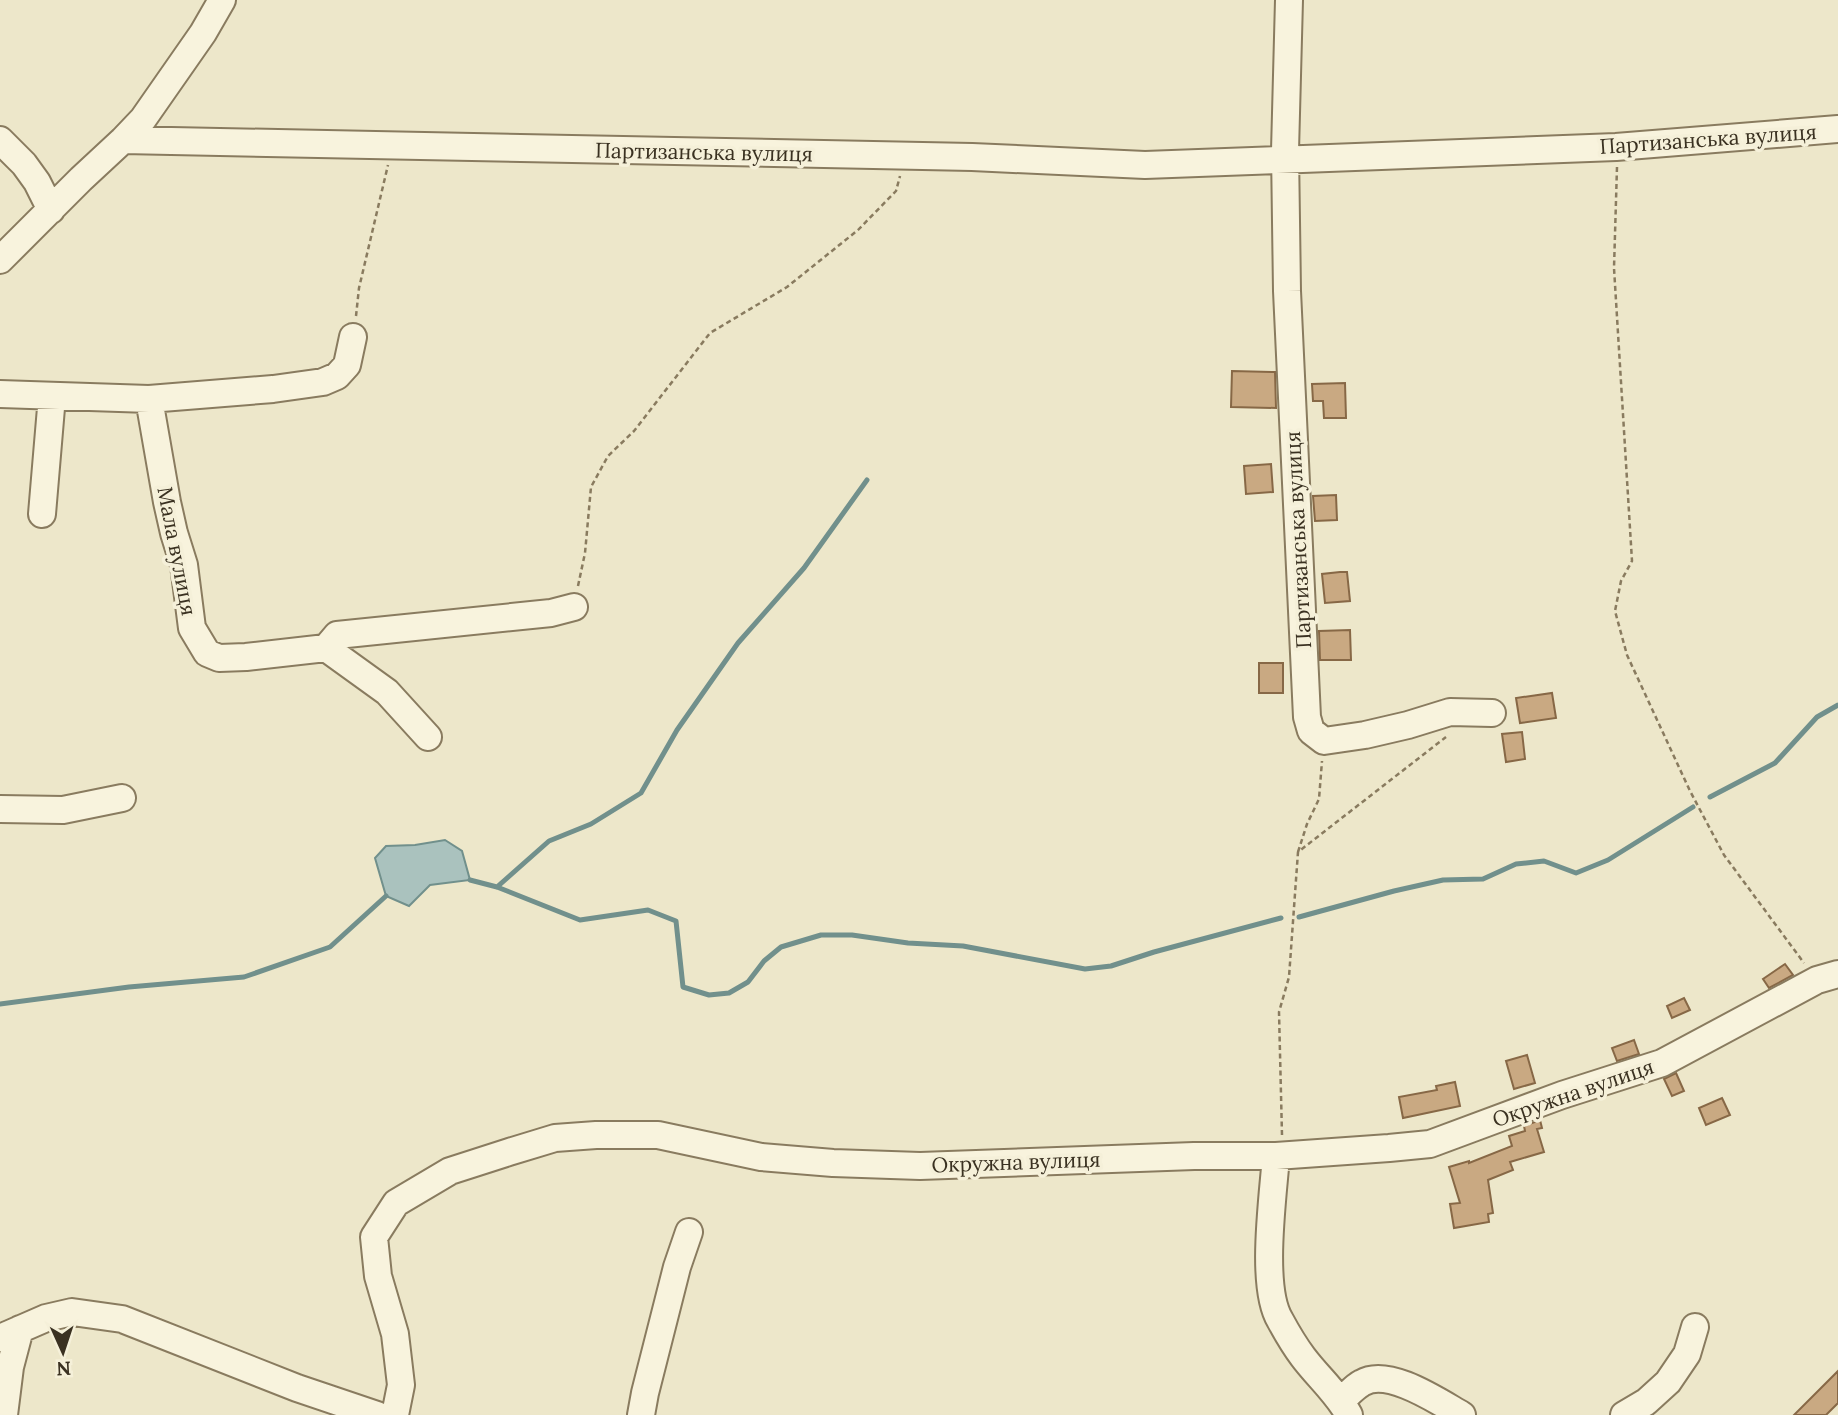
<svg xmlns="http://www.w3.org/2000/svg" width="1838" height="1415" viewBox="0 0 1838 1415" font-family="Lora,serif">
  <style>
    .water { fill: #aac2be; stroke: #71908c; stroke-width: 2 }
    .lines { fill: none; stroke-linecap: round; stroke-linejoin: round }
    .stream { stroke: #71908c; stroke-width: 5 }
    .building { fill: #c9a982; stroke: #876846; stroke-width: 2 }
    .minor-casing { stroke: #897b5f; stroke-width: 30 }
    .path { stroke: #897b5f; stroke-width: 2.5; stroke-dasharray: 5 3.5; stroke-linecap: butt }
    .minor { stroke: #f8f3dd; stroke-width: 26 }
    .labels { text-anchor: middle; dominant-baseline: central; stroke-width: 7; stroke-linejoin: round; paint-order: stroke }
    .street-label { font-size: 21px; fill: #3a3121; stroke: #f5f0d9 }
  </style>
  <rect width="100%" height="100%" fill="#ede7ca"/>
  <path class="water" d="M445 840 462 851 470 880 430 885 409 906 386 896 375 858 386 846 415 845Z"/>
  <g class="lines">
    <path class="stream" d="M1710 797 1775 763 1817 717 1838 705
      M470 880 497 887 580 920 648 910 676 921 683 987 709 995 729 993 748 982 764 961 781 947 821 935H852L908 943 963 946 1085 969 1111 966 1154 952 1281 918
      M497 887 549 841 591 824 641 793 677 730 738 643 804 568 867 480
      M1299 917 1394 891 1443 880 1483 879 1516 864 1544 861 1576 873 1608 860 1693 807
      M0 1004 129 987 244 977 330 947 386 896"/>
  </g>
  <path class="building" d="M1232 371 1275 372 1276 408 1231 407Z
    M1345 383 1346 418H1324L1323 401H1313L1312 384Z
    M1271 464 1273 492 1246 494 1244 466Z
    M1336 495 1337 520 1315 521 1313 496Z
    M1340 572H1347L1350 601 1325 603 1322 574Z
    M1350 630 1351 660H1320L1319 631Z
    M1259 663H1283V693H1259Z
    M1552 693 1556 718 1520 723 1516 698Z
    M1522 732 1525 759 1506 762 1502 734Z
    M1785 964 1793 975 1769 988 1763 979Z
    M1684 998 1690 1010 1672 1018 1667 1006Z
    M1634 1040 1639 1054 1617 1061 1612 1048Z
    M1527 1055 1535 1083 1514 1089 1506 1061Z
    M1676 1073 1684 1091 1672 1096 1664 1079Z
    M1455 1082 1460 1106 1403 1118 1399 1097 1437 1090 1436 1086Z
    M1722 1098 1730 1115 1706 1125 1699 1108Z
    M1540 1120 1542 1128 1537 1129 1544 1152 1510 1162 1513 1170 1488 1180 1493 1213 1488 1214 1489 1222 1454 1228 1450 1204 1460 1203 1449 1167 1469 1161V1163L1512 1146 1509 1136 1525 1131 1524 1126Z
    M1838 1371V1403L1826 1415H1794Z"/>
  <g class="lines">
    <g class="minor-casing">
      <path id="minor" d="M1289 0 1285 151 1287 291 1307 717 1311 731 1324 741 1365 735 1408 725 1450 712 1492 713
        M0 140 24 164 37 182 51 210
        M123 140 972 157 1145 165 1616 147 1838 129
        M0 260 81 179 123 140 143 119 203 33 222 0
        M0 394 149 399 273 389 323 382 337 376 347 365 353 337
        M149 399 167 502 174 533 184 565 192 628 207 653 219 658 246 657 326 648 387 692 428 737
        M42 514 52 396
        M326 648 337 635 551 613 574 607
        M0 809 63 810 122 798
        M1276 1156C1273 1197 1260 1287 1280 1320 1287 1333 1294 1345 1303 1357 1318 1377 1337 1393 1349 1415
        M0 1338 46 1318 72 1312 122 1319 297 1388 377 1415
        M1341 1401C1348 1395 1354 1387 1362 1383 1388 1367 1439 1402 1462 1415
        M4 1415 10 1367 20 1329
        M395 1415 401 1385 395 1334 378 1276 374 1237 396 1203 450 1171 509 1152 555 1138 596 1135H658L761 1157 833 1163 920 1166 1194 1156H1276L1389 1148 1430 1144 1562 1095 1662 1063 1817 980 1838 974
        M641 1415 645 1393 677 1267 689 1232
        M1624 1415 1646 1402 1668 1382 1687 1354 1695 1327"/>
    </g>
    <path class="path" d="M1617 167 1614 268 1632 561 1621 581 1615 611 1627 655 1690 791 1724 855 1804 963
      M356 316 359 288 388 165
      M578 586 585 553 591 487 608 456 634 431 710 333 787 287 858 230 896 191 900 176
      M1298 852 1307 824 1319 799 1322 761
      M1282 1135 1279 1012 1289 977 1298 852 1446 737"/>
    <use href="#minor" class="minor"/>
  </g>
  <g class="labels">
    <g class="street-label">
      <text transform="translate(1708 139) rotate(-4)">Партизанська вулиця</text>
      <text transform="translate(704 152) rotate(1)">Партизанська вулиця</text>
      <text transform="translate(1298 540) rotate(-93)">Партизанська вулиця</text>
      <text transform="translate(177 551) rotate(79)">Мала вулиця</text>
      <text transform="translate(1573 1093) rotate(-19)">Окружна вулиця</text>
      <text transform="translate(1016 1162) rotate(-2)">Окружна вулиця</text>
    </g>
  </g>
  <g transform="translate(63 1352) rotate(177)" stroke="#f5f0d9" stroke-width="5" paint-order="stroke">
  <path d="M0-5L12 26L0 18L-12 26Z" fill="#3a3121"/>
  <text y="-10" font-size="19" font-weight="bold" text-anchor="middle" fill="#3a3121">N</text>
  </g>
</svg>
